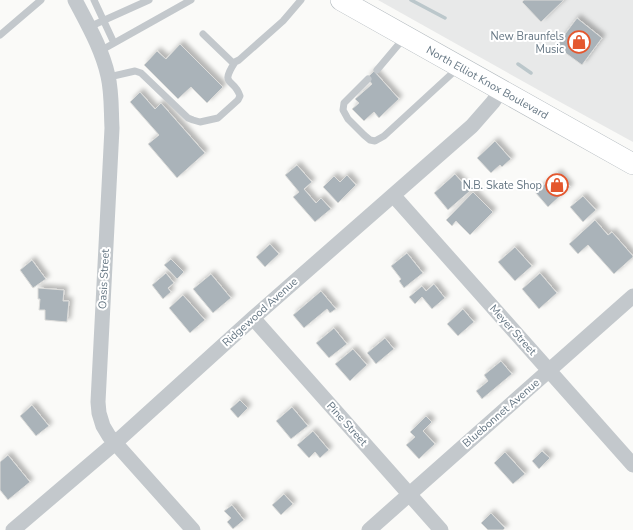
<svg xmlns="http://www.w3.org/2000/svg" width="633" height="530" viewBox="0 0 633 530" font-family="'Nunito Sans',sans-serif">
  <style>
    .built { fill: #e8e9e9 }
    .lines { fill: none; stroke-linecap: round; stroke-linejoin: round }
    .stream { stroke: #bbc7cb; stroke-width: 3.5 }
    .building { fill: #aab3b9; stroke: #dcdcda; filter: url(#shadow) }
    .secondary-casing { stroke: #b3babf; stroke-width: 22 }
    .lane { stroke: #c3c8cc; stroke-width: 7 }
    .street { stroke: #c3c8cc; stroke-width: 15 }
    .secondary { stroke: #fff; stroke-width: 21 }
    .labels { text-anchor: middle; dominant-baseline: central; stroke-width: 4; stroke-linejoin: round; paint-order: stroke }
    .poi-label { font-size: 11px; fill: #657683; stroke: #fff; text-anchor: end }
    .street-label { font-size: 11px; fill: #657683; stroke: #fff }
  </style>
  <defs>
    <filter id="shadow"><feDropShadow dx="3.5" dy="-3.5" stdDeviation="2" flood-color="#0004"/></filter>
  </defs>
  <rect width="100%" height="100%" fill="#fafaf8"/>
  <path class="built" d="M378 0H633V142L551 97Z"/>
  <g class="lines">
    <path class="stream" d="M411 0 445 18
      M518 64 531 73"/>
  </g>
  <path class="building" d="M524 0H564L541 22 522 2Z
    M577 18 602 38 582 65 556 46Z
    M180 44 223 87 207 103 191 87 178 99 144 65 157 51 166 59Z
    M374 71 399 99 379 118 374 112 364 121 352 109 359 103 355 99 372 84 367 78Z
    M140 92 155 109 161 103 205 153 177 178 148 144 159 135 130 102Z
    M495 141 511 159 502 167 500 165 491 173 477 158Z
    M297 165 312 182 304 189 316 203 321 198 331 209 315 222 293 197 299 192 285 175Z
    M558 173 570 187 548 207 535 192Z
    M455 174 470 191 448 210 434 193Z
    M347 175 356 185 338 203 323 187 334 176 340 182Z
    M473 192 493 212 470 235 456 221 452 226 446 220Z
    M583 196 596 210 583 222 570 207Z
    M595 220 608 235 612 232 633 256V257L614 274 588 245 578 254 569 244Z
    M270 244 279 254 265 267 256 257Z
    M515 247 532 266 515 281 498 262Z
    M407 253 423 273 404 288 399 281 401 279 391 266Z
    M171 259 184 272 177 279 164 265Z
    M32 260 46 279 33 288 20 270Z
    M166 273 174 283 168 288 171 292 163 299 152 285Z
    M540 273 557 293 539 309 522 289Z
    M211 274 231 298 213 313 193 289Z
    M434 284 445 298 432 309 422 297 415 304 409 297 422 286 426 291Z
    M38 288 64 290 63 301H69L67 322 45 320V310H39L40 299H38Z
    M321 291 336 309 330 313 327 309 304 328 293 315Z
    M183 295 205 320 190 333 169 308Z
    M463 309 474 322 458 336 447 324Z
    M334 328 347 344 329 358 316 343Z
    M385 338 394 349 376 364 367 353Z
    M353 349 367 365 350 381 335 364Z
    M501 361 512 374 482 399 476 391 488 381 484 375Z
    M240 400 248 408 238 418 230 409Z
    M32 405 49 426 36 436 20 416Z
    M292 407 308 426 291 439 276 421Z
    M426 416 432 422 423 431 435 444 419 459 406 445 415 437 410 432Z
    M313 431 329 450 320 458 315 452 309 458 297 445Z
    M542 451 550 458 539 469 532 461Z
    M505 452 525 474 513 484 494 463Z
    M8 455 30 482 8 500 0 490V462Z
    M284 494 293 504 281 515 272 505Z
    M232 505 244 520 233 529 227 522 231 518 224 511Z
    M491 513 505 528 503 530H488L481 523Z"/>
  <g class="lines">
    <g class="secondary-casing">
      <g id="secondary">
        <path id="s1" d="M341 0 633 164"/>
      </g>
    </g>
    <path class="lane" d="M94 0 114 43
      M89 27 149 0
      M203 34 232 62H235L239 60 283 21 301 0
      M0 35 41 0
      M100 51 191 0
      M377 70 404 38
      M109 77 135 71 141 73 188 118 193 120 200 122 218 118 238 100 240 96C234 77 219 87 235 62
      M368 79 344 103 343 110 348 119 364 135 370 140 375 141 384 136 458 68"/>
    <path class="street" d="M75 0C88 25 102 49 108 76 112 93 111 111 112 128L98 402 99 413 103 426 109 436 193 530
      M393 195 633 465
      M253 318 441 530
      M13 530 115 443 253 318 472 126 493 102 501 90
      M369 530 633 296"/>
    <use href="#secondary" class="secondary"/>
  </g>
  <defs>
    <g id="shop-ring" transform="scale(1.15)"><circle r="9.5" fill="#fff" stroke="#e4572e" stroke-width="1.5"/><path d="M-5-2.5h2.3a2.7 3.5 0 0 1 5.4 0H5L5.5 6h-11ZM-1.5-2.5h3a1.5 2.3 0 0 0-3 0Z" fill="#e4572e"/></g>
  </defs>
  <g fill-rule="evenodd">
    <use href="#shop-ring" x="579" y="42"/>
    <use href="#shop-ring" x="557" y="185"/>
  </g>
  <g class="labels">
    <g class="poi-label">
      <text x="564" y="36">New Braunfels<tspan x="564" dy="13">Music</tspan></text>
      <text x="542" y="185">N.B. Skate Shop</text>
    </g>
    <g class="street-label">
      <text stroke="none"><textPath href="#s1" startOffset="168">North Elliot Knox Boulevard</textPath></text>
      <text transform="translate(104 279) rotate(-87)">Oasis Street</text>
      <text transform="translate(260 312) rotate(-42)">Ridgewood Avenue</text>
      <text transform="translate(513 330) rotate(48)">Meyer Street</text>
      <text transform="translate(501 413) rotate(-41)">Bluebonnet Avenue</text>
      <text transform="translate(347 424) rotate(48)">Pine Street</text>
    </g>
  </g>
</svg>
